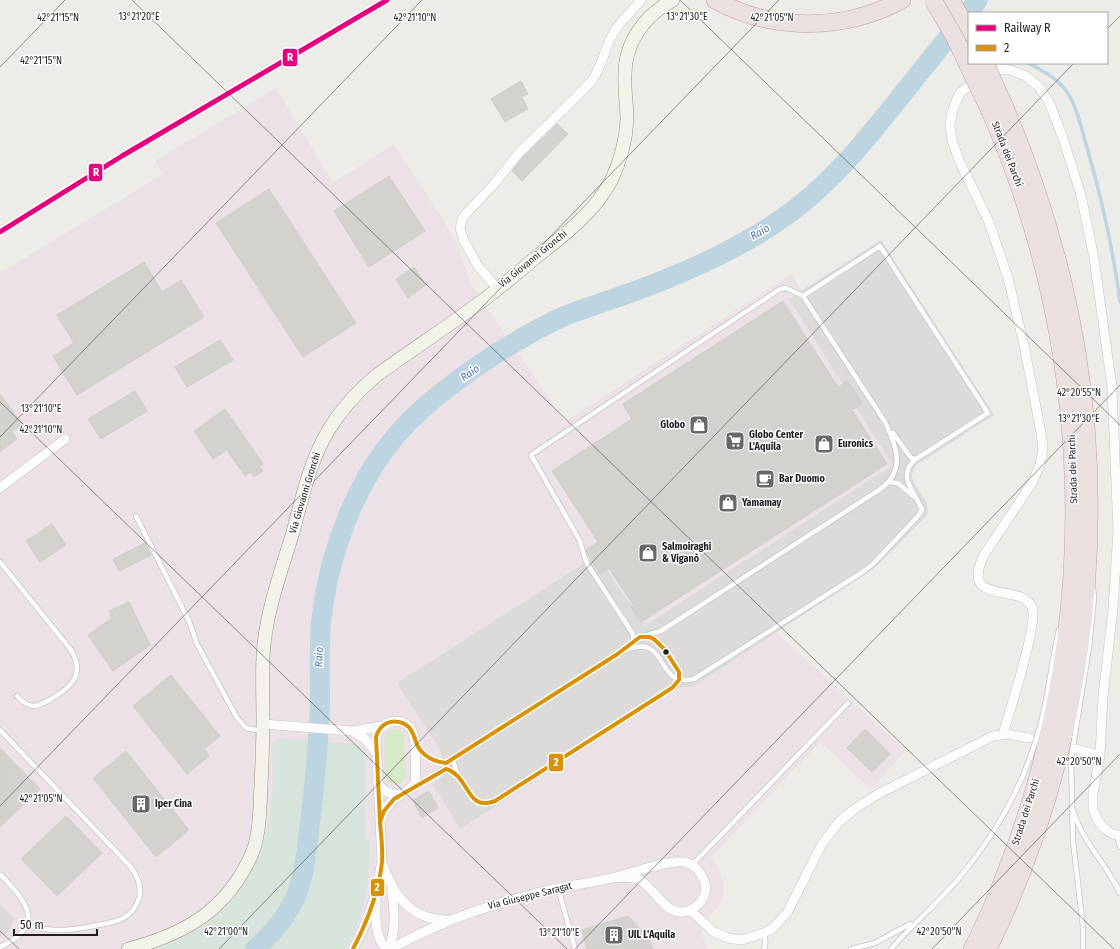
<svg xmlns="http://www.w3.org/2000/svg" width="1120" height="949" viewBox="0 0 1120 949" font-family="'Fira Sans Condensed',sans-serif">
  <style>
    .industrial { fill: #ebe1e6 }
    .religious { fill: #dcdbd9 }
    .grass { fill: #d7eac8 }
    .wetland { fill: #d6e4dc }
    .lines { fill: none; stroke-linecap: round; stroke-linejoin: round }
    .stream { stroke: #bdd5e0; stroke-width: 3.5 }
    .river { stroke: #bdd5e0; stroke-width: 20 }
    .building { fill: #d4d2cf; stroke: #d1cec9 }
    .lane-casing { stroke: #c6c6c4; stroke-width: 6 }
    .street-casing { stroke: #c6c6c4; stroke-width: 10 }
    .secondary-casing { stroke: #949781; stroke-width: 14 }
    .highway-casing { stroke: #c2a0a7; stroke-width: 18 }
    .lane { stroke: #fcfcfc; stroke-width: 4.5 }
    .street { stroke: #fcfcfc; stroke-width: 9 }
    .secondary { stroke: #f2f3eb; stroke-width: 13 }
    .highway { stroke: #eae0e0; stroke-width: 17 }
    .highway-bridge-casing { stroke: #c2a0a7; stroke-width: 18; stroke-linecap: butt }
    .highway-bridge { stroke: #eae0e0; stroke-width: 17 }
    .bus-1-casing { stroke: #fff; stroke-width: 7 }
    .bus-1 { stroke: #d79205; stroke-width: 4 }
    .rail-1-casing { stroke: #fff; stroke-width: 8 }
    .rail-1 { stroke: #e5007d; stroke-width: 5 }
    .ticks { fill: none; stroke: #1f1f1f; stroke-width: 1; stroke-opacity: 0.45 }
    .bus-dot { fill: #1f1f1f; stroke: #fff; stroke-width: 1.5 }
    .labels { text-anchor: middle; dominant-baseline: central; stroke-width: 3; stroke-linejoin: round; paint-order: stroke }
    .street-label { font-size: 10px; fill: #1f1f1f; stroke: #fff }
    .poi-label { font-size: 10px; font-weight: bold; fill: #1f1f1f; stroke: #fff; text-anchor: start }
    .water-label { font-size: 11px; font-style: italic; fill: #4e75ac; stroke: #fff }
    .ticks-label { font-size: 10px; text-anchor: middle; fill: #1f1f1f; stroke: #fff; stroke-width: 3; stroke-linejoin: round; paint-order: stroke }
    .line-badge { stroke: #fff; stroke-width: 1.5 }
    .badge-label { font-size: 11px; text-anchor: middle; font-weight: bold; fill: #fff }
  </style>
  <rect width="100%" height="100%" fill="#eeece8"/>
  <path class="industrial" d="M276 88 333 183 394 144 455 239 471 284 565 422 791 274 802 291 881 240 994 415 916 465 912 473V478L914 483 926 500 928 512 926 516 878 565 776 632 906 751 871 789 820 742 711 857 720 872 724 885 723 897 718 908 699 925 707 949H0V273L163 174 155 161Z"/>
  <path class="religious" d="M881 240 994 415 916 465 912 473V478L914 483 927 504 928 512 926 516 878 565 869 572 694 686 690 687H682L676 690 460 829 433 784 442 777 443 766 442 756 439 748 397 683 591 559 600 573 607 569 644 626 890 467 892 464 891 462 856 408 862 404 848 381 843 384 789 299Z
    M0 904 14 919 9 932 0 936Z"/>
  <path class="grass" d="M394 729 400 730 404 736 405 775 403 781 401 783 394 785 388 782 385 776V737L388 731Z"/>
  <path class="wetland" d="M280 738 356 744 362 748 365 754V840L370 841C369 878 366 917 345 949H155C227 926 264 873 272 800 274 782 273 763 273 745L274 742Z"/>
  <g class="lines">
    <path class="stream" d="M975 4 976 13
      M1028 63C1043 71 1057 78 1067 92 1077 107 1081 127 1086 144 1101 195 1113 249 1120 302"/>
    <path class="river" d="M255 949C271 935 286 918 295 898 305 875 307 848 310 823 315 782 319 741 320 700 320 674 319 648 321 622 327 567 345 511 375 464 403 420 440 392 482 363 509 345 537 328 567 315 599 303 633 293 664 280 701 265 741 246 774 224 827 189 862 145 901 96 927 64 952 32 978 0"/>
  </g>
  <path class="building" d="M521 81 528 94 522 97 528 109 505 122 491 99Z
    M557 124 568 134 522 181 512 171 522 158Z
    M389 176 425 231 369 267 334 211Z
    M269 189 356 323 303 357 216 223Z
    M144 262 162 292 181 280 204 317 77 395 53 356 74 343 57 315Z
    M414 267 426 285 408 298 396 279Z
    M783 301 838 387 848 381 862 404 852 410 887 464 641 622 631 607 634 606 609 568 600 574 588 555 586 550 598 542 552 471 632 419 623 404Z
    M220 340 233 360 187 387 175 367Z
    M135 391 147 411 101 439 88 419Z
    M0 394 22 424 12 432 17 439 0 452Z
    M225 409 263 464 259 466 263 471 254 477 251 472 245 476 227 450 213 459 194 431Z
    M52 524 66 545 40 562 26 541Z
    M145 543 151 555 119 571 113 559Z
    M129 602 150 645 113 671 88 635 112 618 109 611Z
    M171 675 220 736 204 749 209 756 187 774 133 706Z
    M865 729 890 754 872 772 847 748Z
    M0 748 40 789 0 827Z
    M126 751 189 830 156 857 93 778Z
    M429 791 438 808 422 818 413 800Z
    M66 816 102 853 57 896 21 859Z
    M628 916 649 939 653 949H587L582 930Z"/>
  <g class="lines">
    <g class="lane-casing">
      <path id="lane" d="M893 433 911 458 916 459
        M889 482 898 483 913 496
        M136 516 189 621 197 644 237 718 246 728 262 731
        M0 562 71 650C85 673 73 686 53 698 47 701 40 706 33 706 26 705 22 701 17 696
        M633 641V634L588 565 585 559 580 541 531 455 780 289 786 288 803 296
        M0 730 130 866C137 875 142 887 139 898 133 919 116 922 98 925 72 931 53 932 27 926
        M417 746C423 756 437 764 449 762L616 655C672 624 651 689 694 679L861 573 872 565 919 515 922 510C916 492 895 476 916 459L988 413 880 246 803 296 885 422C896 445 906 469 882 488L661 631 644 636
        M453 760C457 776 470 807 491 803L672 688 679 680V672L659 643 650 637H640L624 649
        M414 787 444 769H450L456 773
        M1074 812C1082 842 1107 864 1120 893
        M1117 835 1120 847
        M692 865 848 703
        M558 888 575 949
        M0 947C46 926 28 903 1 875
        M764 949C766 943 766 939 764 933
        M851 949 875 943 910 924
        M891 949C914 922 942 900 964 872 1000 828 1028 775 1042 719 1049 690 1052 659 1059 630
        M1083 949V927L1073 841 1071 759 1089 647 1094 598 1093 589"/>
    </g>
    <g class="street-casing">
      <path id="street" d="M498 289 478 266 464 241 460 228 463 217 494 184 518 154 591 82C602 68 604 49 613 34 620 20 632 12 641 0
        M0 488 65 439
        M263 724 352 731 364 738 376 752
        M353 731 382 726
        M1003 734C1009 714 1039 621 1032 607 1021 582 959 607 984 555L1032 483 1040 465 1043 448 1041 433 1024 345 1008 278 989 222 959 160 952 140 950 126 952 113 956 101 961 92 976 80 1000 69 1010 70 1026 76 1039 87 1049 102 1063 138 1081 195 1094 258 1112 387 1118 531 1113 609 1103 696 1100 755 1093 794V809L1098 821 1105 829 1113 834 1120 835
        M1076 749 1100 755
        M377 781C382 791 390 795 401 794
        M382 862C393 894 409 919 446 920
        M376 901C376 916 374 939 387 949
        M690 910 714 932 728 938 742 940 764 933 773 928 787 913 822 844 839 822 853 810 878 794 993 736 1008 734 1029 738
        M353 949 362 931 371 909 378 882 382 861 376 737C380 720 406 714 413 733 416 741 416 774 415 783 411 789 406 791 400 795 389 801 384 811 380 822
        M389 949C396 931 395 906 391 888
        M391 949C443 919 500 901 558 888 576 885 594 882 612 878 629 874 667 860 683 862 690 863 696 867 700 873 704 878 707 887 705 893 703 900 698 906 692 909 667 923 656 887 638 879 630 876 620 877 611 878"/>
    </g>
    <g class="secondary-casing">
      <path id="secondary" d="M128 949C186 934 229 909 253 851 260 833 260 805 261 785 262 763 263 742 263 721 263 699 262 678 263 657 265 614 281 572 293 532 302 498 310 461 328 431 341 409 358 391 377 375 413 349 450 325 486 298 503 285 519 272 535 258 563 236 594 213 611 181 620 162 626 141 627 120 627 105 624 90 625 74 625 42 645 15 673 0"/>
    </g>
    <g class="highway-casing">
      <path id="highway" d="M715 0C773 32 844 31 902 0
        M951 0 969 32
        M972 949C994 907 1011 861 1026 816 1101 584 1087 335 990 111
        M988 949C1078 767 1109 552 1077 352 1063 267 1038 185 1004 105"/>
    </g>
    <use href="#lane" class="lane"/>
    <use href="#street" class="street"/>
    <use href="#secondary" class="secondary"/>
    <use href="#highway" class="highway"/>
    <g class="highway-bridge-casing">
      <path id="highway-bridge" d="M933 0 954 36 990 111
        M985 63 1004 105"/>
    </g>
    <use href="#highway-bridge" class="highway-bridge"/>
    <g class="bus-1-casing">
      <path id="bus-1" d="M640 637H650L655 640 665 650 679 672V680L672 688 495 801C492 802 489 803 486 803 467 805 467 775 446 769L394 799 384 811 380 822 376 737C378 730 381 726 387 723 397 719 409 723 413 734 416 740 416 746 421 751 427 758 437 762 446 763L616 655Z
        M353 949C367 922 379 892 382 862 383 849 381 835 380 822"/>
    </g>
    <use href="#bus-1" class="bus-1"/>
    <g class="rail-1-casing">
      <path id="rail-1" d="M0 232 122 156 387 0"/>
    </g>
    <use href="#rail-1" class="rail-1"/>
  </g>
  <path class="ticks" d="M132 0 1114 949M680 0 1120 425M1107 29 1120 16M0 67 65 0M0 402 567 949M0 437 422 0M0 806 779 0M0 931 19 949M219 949 1074 63M575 949 1120 385M932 949 1120 754"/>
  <defs>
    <g id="shop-square" transform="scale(1)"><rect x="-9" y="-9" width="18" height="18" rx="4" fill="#676765" stroke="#fff"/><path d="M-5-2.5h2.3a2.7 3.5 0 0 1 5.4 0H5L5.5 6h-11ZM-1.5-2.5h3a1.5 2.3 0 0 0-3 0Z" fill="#fff"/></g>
    <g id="supermarket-square" transform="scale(1)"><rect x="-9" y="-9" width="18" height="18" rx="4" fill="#676765" stroke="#fff"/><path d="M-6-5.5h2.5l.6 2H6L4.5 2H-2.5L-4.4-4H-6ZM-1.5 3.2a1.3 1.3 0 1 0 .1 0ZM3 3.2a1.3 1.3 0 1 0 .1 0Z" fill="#fff"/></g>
    <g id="cafe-square" transform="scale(1)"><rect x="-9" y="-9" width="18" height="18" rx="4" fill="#676765" stroke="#fff"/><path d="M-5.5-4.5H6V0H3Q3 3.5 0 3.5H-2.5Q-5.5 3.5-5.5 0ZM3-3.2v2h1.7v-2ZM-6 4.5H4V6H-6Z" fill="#fff"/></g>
    <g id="building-square" transform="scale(1)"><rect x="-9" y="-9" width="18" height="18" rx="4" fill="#676765" stroke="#fff"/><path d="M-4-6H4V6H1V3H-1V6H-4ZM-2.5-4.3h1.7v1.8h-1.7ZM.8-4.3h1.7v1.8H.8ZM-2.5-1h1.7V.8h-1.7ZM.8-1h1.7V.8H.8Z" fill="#fff"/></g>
  </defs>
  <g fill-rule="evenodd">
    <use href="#shop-square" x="699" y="425"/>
    <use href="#supermarket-square" x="735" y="441"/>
    <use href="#shop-square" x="824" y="444"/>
    <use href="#cafe-square" x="765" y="479"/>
    <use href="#shop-square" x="728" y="503"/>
    <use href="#shop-square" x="648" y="553"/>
    <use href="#building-square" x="141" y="804"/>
    <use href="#building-square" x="614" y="935"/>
  </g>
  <circle class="bus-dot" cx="666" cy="652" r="3.5"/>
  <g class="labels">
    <g class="street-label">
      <text transform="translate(1007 154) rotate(69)">Strada dei Parchi</text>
      <text transform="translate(533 259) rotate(-39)">Via Giovanni Gronchi</text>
      <text transform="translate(1073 469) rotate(-92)">Strada dei Parchi</text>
      <text transform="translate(305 493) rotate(-73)">Via Giovanni Gronchi</text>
      <text transform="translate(1026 812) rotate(-72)">Strada dei Parchi</text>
      <text transform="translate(530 896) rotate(-14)">Via Giuseppe Saragat</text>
    </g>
    <g class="poi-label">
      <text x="685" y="425" text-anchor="end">Globo</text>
      <text x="749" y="435">Globo Center<tspan x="749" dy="12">L'Aquila</tspan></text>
      <text x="838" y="444">Euronics</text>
      <text x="779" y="479">Bar Duomo</text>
      <text x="742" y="503">Yamamay</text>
      <text x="662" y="547">Salmoiraghi<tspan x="662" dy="12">&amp; Viganò</tspan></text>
      <text x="155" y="804">Iper Cina</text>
      <text x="628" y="935">UIL L'Aquila</text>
    </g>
    <g class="water-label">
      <text transform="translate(760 232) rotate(-30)">Raio</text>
      <text transform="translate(470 373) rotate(-34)">Raio</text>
      <text transform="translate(319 657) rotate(-88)">Raio</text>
    </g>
  </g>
  <g class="ticks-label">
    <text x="139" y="20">13°21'20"E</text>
    <text x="687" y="20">13°21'30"E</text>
    <text x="58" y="21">42°21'15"N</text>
    <text x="415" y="21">42°21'10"N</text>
    <text x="772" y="21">42°21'05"N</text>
    <text x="41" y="64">42°21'15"N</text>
    <text x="1079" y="396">42°20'55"N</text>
    <text x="41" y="412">13°21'10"E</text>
    <text x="1079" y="422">13°21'30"E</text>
    <text x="41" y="433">42°21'10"N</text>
    <text x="1079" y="765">42°20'50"N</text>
    <text x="41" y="802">42°21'05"N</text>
    <text x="226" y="935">42°21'00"N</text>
    <text x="939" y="935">42°20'50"N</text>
    <text x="559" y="936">13°21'10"E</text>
  </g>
  <g class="line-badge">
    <rect x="282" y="48" width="16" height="19" rx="4" fill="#e5007d"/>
    <rect x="88" y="163" width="15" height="19" rx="4" fill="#e5007d"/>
    <rect x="548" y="753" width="16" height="19" rx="4" fill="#d79205"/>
    <rect x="370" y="878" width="15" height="19" rx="4" fill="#d79205"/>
  </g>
  <g class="badge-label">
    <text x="290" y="61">R</text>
    <text x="96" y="176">R</text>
    <text x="556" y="766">2</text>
    <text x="377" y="891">2</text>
  </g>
  <rect x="968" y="12" width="140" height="52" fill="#ffffff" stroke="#a5a5a5"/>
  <rect x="976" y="25" width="20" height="6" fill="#e5007d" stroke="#a5a5a5"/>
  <text x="1004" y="32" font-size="12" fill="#1f1f1f">Railway R</text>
  <rect x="976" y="45" width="20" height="6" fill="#d79205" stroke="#a5a5a5"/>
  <text x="1004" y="52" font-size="12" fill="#1f1f1f">2</text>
  <path d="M14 929v6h83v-6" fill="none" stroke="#1f1f1f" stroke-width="2"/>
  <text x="20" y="929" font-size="12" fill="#1f1f1f" stroke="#ffffff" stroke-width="3" paint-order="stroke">50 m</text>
</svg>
